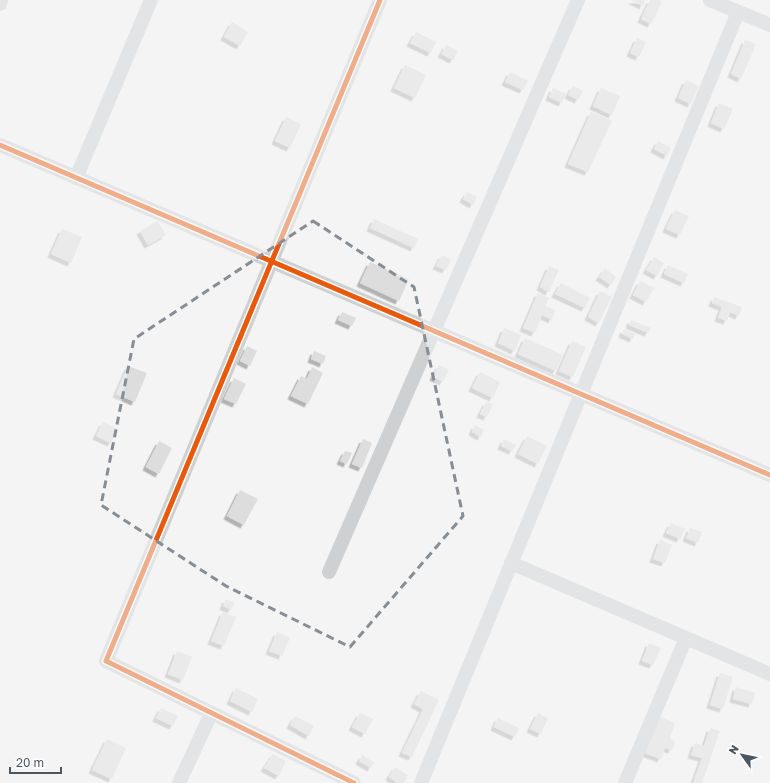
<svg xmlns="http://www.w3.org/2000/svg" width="770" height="783" viewBox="0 0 770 783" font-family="'Golos Text',sans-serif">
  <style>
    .building { fill: #ddddde; filter: url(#shadow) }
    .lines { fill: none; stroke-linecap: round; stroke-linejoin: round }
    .street { stroke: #ced0d2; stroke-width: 14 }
    .cycleway-casing { stroke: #fff; stroke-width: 8 }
    .cycleway { stroke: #e8590c; stroke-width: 5 }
    .marked { fill: none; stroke: #868d94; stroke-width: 3; stroke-dasharray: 8 5; stroke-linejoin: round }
  </style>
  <defs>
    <filter id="shadow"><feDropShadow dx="-3.5" dy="3.5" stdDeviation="0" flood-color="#0004"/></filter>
  </defs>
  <rect width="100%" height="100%" fill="#f4f4f4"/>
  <path class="building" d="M631 0H645L643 6Z
    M650 0H659L662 2 651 24 641 19Z
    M232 22 248 32 240 46 224 37Z
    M416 32 436 42 431 53 410 43Z
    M637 38 646 42 639 57 630 53Z
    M745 40 756 44 741 79 731 74Z
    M446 45 458 51 453 60 441 54Z
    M405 65 426 75 415 98 394 88Z
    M510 72 528 81 523 90 505 82Z
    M686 80 699 86 691 104 678 98Z
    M573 86 583 91 578 100 568 95Z
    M553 88 566 94 562 103 549 97Z
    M601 88 620 96 612 115 593 106Z
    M719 103 733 109 724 129 711 123Z
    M591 112 612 121 588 172 568 164Z
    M286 117 301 124 290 148 275 141Z
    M658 141 671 148 667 156 654 149Z
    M467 192 477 197 473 205 463 199Z
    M675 210 689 216 680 235 666 229Z
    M374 219 418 239 414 248 370 228Z
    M158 221 166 235 148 245 140 231Z
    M62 229 82 237 71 263 51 254Z
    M442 255 451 259 446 270 436 266Z
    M654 257 664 263 657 276 646 270Z
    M370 262 409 279 399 301 360 283Z
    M668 265 688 274 684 283 664 274Z
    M549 266 559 270 549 292 540 287Z
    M605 268 616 277 611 285 599 277Z
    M640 281 654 288 646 302 633 295Z
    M561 283 590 298 585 308 555 294Z
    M600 291 612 297 599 323 588 317Z
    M538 293 549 298 545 306 555 310 552 320 542 315 535 333 523 328Z
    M714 297 742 307 739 316 730 312 727 321 718 318 722 307 712 303Z
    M342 312 356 318 352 326 338 320Z
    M631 320 651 328 648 333 629 325Z
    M504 328 521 335 515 351 498 343Z
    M624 329 635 334 633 339 622 334Z
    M525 338 563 355 556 371 518 354Z
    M572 341 586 347 573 377 559 371Z
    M247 346 257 351 250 366 240 361Z
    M314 351 326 356 323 364 311 359Z
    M439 365 449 370 443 382 433 377Z
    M128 366 147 373 135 402 116 394Z
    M312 367 323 373 308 404 291 396 301 376 307 379Z
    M480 372 500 382 493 398 472 388Z
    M234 378 246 384 236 404 224 399Z
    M486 402 493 404 487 417 480 414Z
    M103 422 118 429 111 443 96 436Z
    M475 425 484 430 481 437 472 432Z
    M527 436 547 446 538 464 518 454Z
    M363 439 372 443 362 468 352 464Z
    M504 439 516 445 512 451 501 446Z
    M159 441 172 448 159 474 146 467Z
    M345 451 352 453 347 464 340 461Z
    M240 490 258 499 244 525 227 516Z
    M671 523 685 529 680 539 666 533Z
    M690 528 702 532 698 543 686 538Z
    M660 540 672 545 665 563 653 559Z
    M226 599 235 603 231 610 223 606Z
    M223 612 236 617 224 646 211 641Z
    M277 632 290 638 282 656 269 651Z
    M649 643 661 648 653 665 642 661Z
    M177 651 192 657 183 680 168 674Z
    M720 673 733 677 723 709 710 705Z
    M736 687 755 693 752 704 733 699Z
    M236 688 258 699 252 712 230 701Z
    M421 691 439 700 412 757 402 753 423 709 414 704Z
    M161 708 178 716 173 726 156 718Z
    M360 713 373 719 365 734 352 727Z
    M538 713 548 718 541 734 530 729Z
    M295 716 314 726 309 736 290 725Z
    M658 716 675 723 670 738 675 742 672 750 665 748 661 759 645 753Z
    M498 718 519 728 515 737 494 727Z
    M710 728 720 731 702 783H693L702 758 691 755 695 743 704 746Z
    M107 739 126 748 112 779 92 770Z
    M273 754 286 761 279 776 264 768Z
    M362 755 374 762 371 768 359 761Z
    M395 767 408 775 404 783H398L389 777Z"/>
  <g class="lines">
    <path class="street" d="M710 0 770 25
      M0 4 1 0
      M0 145 770 475
      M76 178 151 0
      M511 563 770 674
      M329 572 578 0
      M179 783 211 714
      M354 783 106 661 380 0
      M421 783 738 12
      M625 783 686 638"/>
    <g class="cycleway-casing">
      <path id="cycleway" d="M0 145 770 475
        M354 783 106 661 380 0"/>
    </g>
    <use href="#cycleway" class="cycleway"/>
  </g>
  <path d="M0 0H770V783H0ZM313 221 414 287 463 516 350 647 226 586 101 505 134 339Z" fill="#f4f4f4" fill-opacity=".55" fill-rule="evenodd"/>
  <path class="marked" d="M313 221 414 287 463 516 350 647 226 586 101 505 134 339Z"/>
  <g transform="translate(742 755) rotate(303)" stroke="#ffffff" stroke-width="3" paint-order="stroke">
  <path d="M0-3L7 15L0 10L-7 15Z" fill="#4a5661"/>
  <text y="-6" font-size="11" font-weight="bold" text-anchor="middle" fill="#4a5661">N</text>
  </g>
  <path d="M10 767v6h51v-6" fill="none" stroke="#4a5661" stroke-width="2"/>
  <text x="16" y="767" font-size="12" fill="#4a5661" stroke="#ffffff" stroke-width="3" paint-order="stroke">20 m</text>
</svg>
